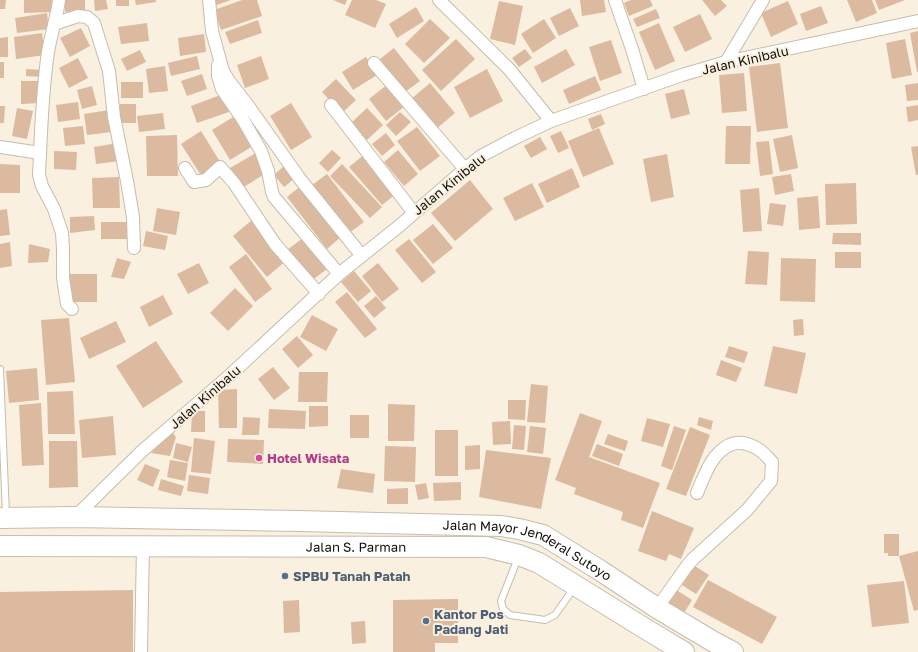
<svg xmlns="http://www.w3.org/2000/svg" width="918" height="652" viewBox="0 0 918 652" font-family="'Golos Text',sans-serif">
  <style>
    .building { fill: #dbbaa0 }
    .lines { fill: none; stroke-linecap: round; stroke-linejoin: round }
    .service-casing { stroke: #c5bdae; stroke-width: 8 }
    .minor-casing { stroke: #c5bdae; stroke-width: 14 }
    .primary-casing { stroke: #c5bdae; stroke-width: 22 }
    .service { stroke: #fff; stroke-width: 6 }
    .minor { stroke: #fff; stroke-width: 12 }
    .primary { stroke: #fff; stroke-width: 20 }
    .hotel-dot { fill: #d1479c; stroke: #f9f0e0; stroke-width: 1.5 }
    .service-dot { fill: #5c6f8a; stroke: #f9f0e0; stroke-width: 1.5 }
    .labels { text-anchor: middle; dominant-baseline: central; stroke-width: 4; stroke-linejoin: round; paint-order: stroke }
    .street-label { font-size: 13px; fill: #110e09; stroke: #f9f0e0 }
    .hotel-label { font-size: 13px; font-weight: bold; fill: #b23c85; stroke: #f9f0e0; text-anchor: start }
    .service-label { font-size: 13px; font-weight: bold; fill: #4e5e75; stroke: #f9f0e0; text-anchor: start }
  </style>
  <rect width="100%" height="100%" fill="#f9f0e0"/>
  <path class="building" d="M0 0H6L5 9H0Z
    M24 0H52V12L24 13Z
    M65 0H85V11L65 12Z
    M94 0H106L108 9 95 11Z
    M116 0H129V6H116Z
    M135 0H156V2L136 5Z
    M212 0H231L214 6Z
    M242 0H257L262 16 221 30 214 10Z
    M333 0H347L345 5Z
    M352 0H376L386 4 375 28 345 15Z
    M580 0H604L606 12 582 16Z
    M631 0H650L653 6 629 16 624 3Z
    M702 0H721L727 6 715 16Z
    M847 0H872L877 13 856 22Z
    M875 0H905L879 10Z
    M499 1 523 6 515 45 490 39Z
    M788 1 798 24 771 37 761 13Z
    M821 6 828 23 806 31 800 14Z
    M416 7 424 21 397 38 389 24Z
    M570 8 579 26 559 36 550 18Z
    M656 9 660 18 637 27 633 19Z
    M47 13 49 29 17 33 15 18Z
    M700 14 712 39 685 52 673 27Z
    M430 19 450 38 424 63 405 44Z
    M544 19 556 38 533 53 521 34Z
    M258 20 262 33 230 44 225 32Z
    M147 23 149 41 121 44 118 27Z
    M659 23 675 61 655 70 639 32Z
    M81 28 90 46 70 57 60 38Z
    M918 31V72H917L910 33Z
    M42 33 45 55 16 59 14 37Z
    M204 34 206 52 180 56 178 38Z
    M8 37V57H0V38Z
    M456 39 475 59 441 91 422 70Z
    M905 39 912 75 892 79 886 43Z
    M611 40 622 73 600 81 589 47Z
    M394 48 420 81 405 92 380 59Z
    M525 49 532 58 519 67 512 58Z
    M566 49 575 65 542 83 534 67Z
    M140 50 146 62 127 71 121 59Z
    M197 56 200 69 171 76 168 63Z
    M261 56 269 79 245 88 237 65Z
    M366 57 377 75 353 90 342 72Z
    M78 58 88 78 69 88 59 68Z
    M0 62H4V78H0Z
    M780 63 788 128 757 132 749 67Z
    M165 66 168 91 149 93 146 69Z
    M26 69 44 70V77L26 76Z
    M487 69 503 101 470 118 454 87Z
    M744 73 747 111 722 113 719 75Z
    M202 74 207 89 187 96 181 81Z
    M595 76 601 90 569 104 563 90Z
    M336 79 356 100 342 113 322 92Z
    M21 81H40V103L21 104Z
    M121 82H143V98H121Z
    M430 83 455 113 435 130 410 100Z
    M918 83V100L907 101 905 85Z
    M388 84 405 106 386 121 369 99Z
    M92 86 97 105 82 109 77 90Z
    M684 89 690 114 671 119 665 94Z
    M223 94 229 112 197 123 191 106Z
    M78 102 80 119 58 122 56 105Z
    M291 103 312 137 291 150 270 116Z
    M120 104H136V123H120Z
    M918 105V120L908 122 906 107Z
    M0 106H5L4 123H0Z
    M17 108 33 111 27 139 12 136Z
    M367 108 383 125 367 140 351 123Z
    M109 110 112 132 87 135 84 114Z
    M400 112 411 122 396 136 386 125Z
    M163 113 165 129 139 132 137 116Z
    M601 114 605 124 592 130 588 119Z
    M235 116 253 146 230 160 212 130Z
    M83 126 85 144 65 146 63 128Z
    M726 126H751L750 164H725Z
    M417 127 440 156 420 171 397 141Z
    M599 128 614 164 583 177 568 141Z
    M201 131 222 165 202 177 181 144Z
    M561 131 569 148 558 153 550 136Z
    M386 133 395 145 382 156 372 144Z
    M177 135 178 176H147L146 136Z
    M792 135 798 168 780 172 773 139Z
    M540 137 547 149 531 158 524 146Z
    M769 141 773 174 760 176 756 142Z
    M118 143 120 161 96 164 94 147Z
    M918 146V175H916L911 147Z
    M332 150 341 158 328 172 319 163Z
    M398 150 418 174 404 186 384 162Z
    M54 151 77 152 76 170 54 169Z
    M256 153 268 172 242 188 230 168Z
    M365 154 397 193 382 205 349 167Z
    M667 154 674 197 651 202 643 159Z
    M0 164 20 165V193H0Z
    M342 164 382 207 370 218 330 176Z
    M285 165 295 178 284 187 274 175Z
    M572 168 580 187 547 203 538 184Z
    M327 174 364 222 349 233 312 185Z
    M791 174 794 191 775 195 772 177Z
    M119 177 120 208H93L92 178Z
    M470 180 493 209 455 241 431 213Z
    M532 183 544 207 515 221 503 198Z
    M856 183 857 224 826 225 825 184Z
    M302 185 342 236 327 249 287 197Z
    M759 188 762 231 743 232 740 190Z
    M818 196 820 228 799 230 797 198Z
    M770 203 786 205 783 226 767 224Z
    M157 208 180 212 176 235 153 231Z
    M7 209 10 235 0 236V210Z
    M94 216 95 230 70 233V217Z
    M253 219 287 260 267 277 233 236Z
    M101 222H128L129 239H101Z
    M433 224 453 248 433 264 413 240Z
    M146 231 168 236 165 250 143 246Z
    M833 233H861V245L832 244Z
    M303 238 327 269 311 281 287 250Z
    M409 239 436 272 422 283 395 250Z
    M10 242 12 266 0 268V244Z
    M29 244 50 249 48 262 28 263Z
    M748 251 769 252 767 285 745 284Z
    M835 252H861V268H835Z
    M246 254 272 289 255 302 229 267Z
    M117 258 131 262 124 279 111 277Z
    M781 258 816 259 815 302 780 301Z
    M199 263 209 283 188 294 177 274Z
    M378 263 399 289 382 302 362 276Z
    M354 271 371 291 358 302 341 282Z
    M69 274H97V302H69Z
    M235 288 253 306 228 331 210 313Z
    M347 292 377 329 365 338 335 302Z
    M163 295 173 314 149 327 140 307Z
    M376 296 386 308 374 318 364 306Z
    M312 315 338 329 326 351 300 337Z
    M69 318 75 382 46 385 41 320Z
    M803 319 804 335 794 336 793 320Z
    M116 321 126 342 89 359 80 338Z
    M297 336 313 355 298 368 282 349Z
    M156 341 183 382 143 408 116 366Z
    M729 346 748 352 744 363 725 357Z
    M773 346 806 353 797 394 764 386Z
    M721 360 742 368 736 382 716 375Z
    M273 367 290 388 274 400 258 379Z
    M37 368 39 400 9 403 6 371Z
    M299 372H328L327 402H298Z
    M531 384 548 386 545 423 527 422Z
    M237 389V428H219L218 390Z
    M73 391 75 434H48L47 392Z
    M508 400H526L525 420 508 419Z
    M41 403 44 465 22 466 19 405Z
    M388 404 415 405 414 441H388Z
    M309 406H328V426L309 427Z
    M269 409 306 411 305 429 268 428Z
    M192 411H205V432H191Z
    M580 413 602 421 589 457 660 483 643 528 621 520 623 512 574 494 576 488 555 480Z
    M350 415H369V438H350Z
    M113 416 116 455 82 458 79 420Z
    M243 417 260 418 259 435H242Z
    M699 417 713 421 711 430 697 425Z
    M647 418 670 424 663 447 641 441Z
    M510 421 511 444 493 445 492 422Z
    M514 425 526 426 524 450 512 449Z
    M530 426 546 428 543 454 527 452Z
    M674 426 686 430 672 470 661 466Z
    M690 427 710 435 686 496 666 489Z
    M435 430H458V476H435Z
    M172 432 176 437 170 456 151 453Z
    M608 434 628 441 625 451 604 444Z
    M194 438 215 441 211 474 191 472Z
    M228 439 264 440 263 464 227 462Z
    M49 441H77L78 487 49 488Z
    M176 443 192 447 188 462 173 458Z
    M597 444 623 454 619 466 592 456Z
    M480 445V469L465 470V446Z
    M385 446 416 447 415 482 384 481Z
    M486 450 551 458 541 509 479 497Z
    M170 460 188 463 185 481 167 477Z
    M145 464 160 470 153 487 137 480Z
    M341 469 375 474 373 493 337 488Z
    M189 475 210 478 208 494 187 491Z
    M161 479 184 486 181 496 158 490Z
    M461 482V500L434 501 433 483Z
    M426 483 429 498 418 500 415 485Z
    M408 488V504H387V489Z
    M652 511 694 528 681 559 669 554 666 561 638 551Z
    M884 534H899V556H888V553H884Z
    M918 551V610L914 611 899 556Z
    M695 566 709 575 696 594 682 585Z
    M708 580 777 617 762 644 693 607Z
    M904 581 909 623 872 627 867 585Z
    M675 589 692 600 684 613 667 602Z
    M133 590V652H0V592Z
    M458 599V643H435V652H393V600Z
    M299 600 300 632 284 633 283 601Z
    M365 621 366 643 352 644 351 622Z"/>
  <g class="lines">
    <g class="service-casing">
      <path id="service" d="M0 369 6 515
        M518 558 501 601 503 609 510 615 545 620 555 615 574 588"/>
    </g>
    <g class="minor-casing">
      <path id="minor" d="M59 0C57 17 51 34 48 52 42 92 41 134 39 175L42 186 54 209 62 233 63 249V278L67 304 72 309
        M209 0 212 31 223 71 229 81 249 107 300 179 362 256
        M439 0 509 69 551 121
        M615 0 632 49 644 89
        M54 24 78 16 87 17 94 23 109 71 114 117 127 181 133 217 134 248
        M726 62 763 0
        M374 63 465 169
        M218 65V76L222 89 242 118 261 151 268 171 272 192 274 197 339 274
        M331 105 414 213
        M0 147 40 153
        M185 168 194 182 206 180 220 167 234 183 275 244 319 294
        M75 517 142 451 229 376 339 274 398 227 465 169 481 156 515 138 551 121 682 75 726 62 918 21
        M657 608 687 566 693 559 747 510 771 481 772 462C769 459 765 454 761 451 744 439 729 440 715 457 707 467 702 481 697 493
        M141 652 143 546"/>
    </g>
    <g class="primary-casing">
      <g id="primary">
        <path id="s1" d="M0 518 75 517 299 521 501 526 519 529 543 535 601 571 657 608 714 642 733 652"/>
        <path id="s2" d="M0 546 486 547 519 555 539 563 649 631 684 652"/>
      </g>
    </g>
    <use href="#service" class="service"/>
    <use href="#minor" class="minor"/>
    <use href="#primary" class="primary"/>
  </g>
  <circle class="hotel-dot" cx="259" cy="458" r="4"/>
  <g class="service-dot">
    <circle cx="285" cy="576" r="4"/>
    <circle cx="426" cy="621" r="4"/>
  </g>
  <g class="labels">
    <g class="street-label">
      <text transform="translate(745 60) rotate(-13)">Jalan Kinibalu</text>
      <text transform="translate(449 184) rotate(-39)">Jalan Kinibalu</text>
      <text transform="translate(205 397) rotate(-41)">Jalan Kinibalu</text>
      <text stroke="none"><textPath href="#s2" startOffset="356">Jalan S. Parman</textPath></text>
      <text stroke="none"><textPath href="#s1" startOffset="533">Jalan Mayor Jenderal Sutoyo</textPath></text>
    </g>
    <g class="hotel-label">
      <text x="267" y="458">Hotel Wisata</text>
    </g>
    <g class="service-label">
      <text x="293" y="576">SPBU Tanah Patah</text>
      <text x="434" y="614">Kantor Pos<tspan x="434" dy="15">Padang Jati</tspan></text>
    </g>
  </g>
</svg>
